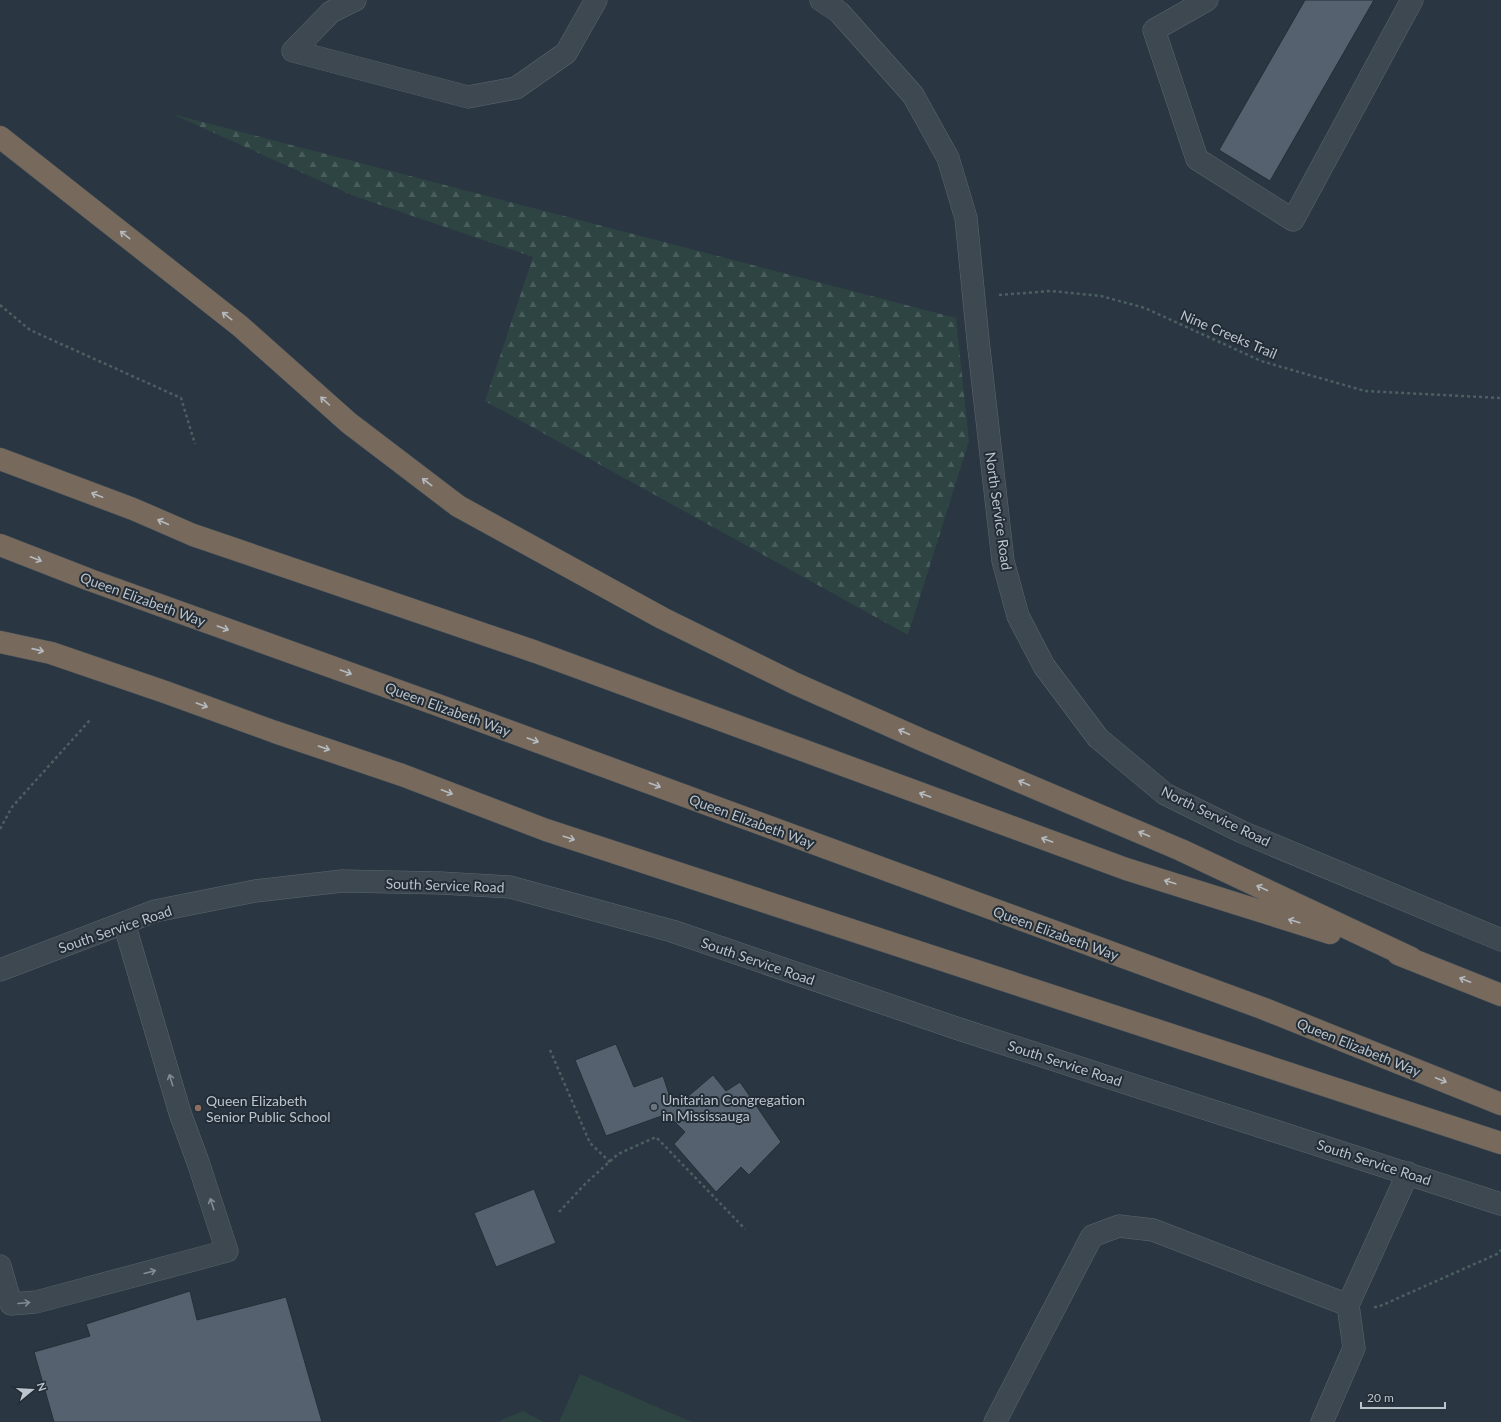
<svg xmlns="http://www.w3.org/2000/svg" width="1501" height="1422" viewBox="0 0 1501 1422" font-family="Lato,sans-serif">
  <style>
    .forest { fill: url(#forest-firs) }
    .garden { fill: #2d4443 }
    .building { fill: #55616e; stroke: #252f39 }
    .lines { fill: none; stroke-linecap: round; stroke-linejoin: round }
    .minor-casing { stroke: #5c666f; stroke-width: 23 }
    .highway-casing { stroke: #49535c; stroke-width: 23 }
    .path { stroke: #4c6061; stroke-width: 2.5; stroke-dasharray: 3 3; stroke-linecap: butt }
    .minor { stroke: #3e4851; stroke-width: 22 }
    .highway { stroke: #776a5c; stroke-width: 22 }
    .oneway { stroke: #b4bac0 }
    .oneway2 { stroke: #838c94 }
    .worship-dot { fill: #6b7280; stroke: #232d37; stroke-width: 1.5 }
    .education-dot { fill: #8d6e63; stroke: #232d37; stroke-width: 1.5 }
    .labels { text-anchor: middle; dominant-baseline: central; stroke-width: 4; stroke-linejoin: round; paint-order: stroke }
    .street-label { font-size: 14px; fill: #bbc3cb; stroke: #232d37 }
    .poi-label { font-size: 14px; fill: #bbc3cb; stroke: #232d37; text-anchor: start }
  </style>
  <defs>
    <pattern id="forest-firs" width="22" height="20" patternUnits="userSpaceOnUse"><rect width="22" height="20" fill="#2d4443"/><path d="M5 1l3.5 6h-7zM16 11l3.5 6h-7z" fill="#4a5d5d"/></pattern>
  </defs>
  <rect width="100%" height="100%" fill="#2a3641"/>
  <path class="forest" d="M172 114 956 318 969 441 908 635 485 401 533 257 354 196Z"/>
  <path class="garden" d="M580 1374 692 1422H559Z
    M523 1411 544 1422H500L501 1420Z"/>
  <path class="building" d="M1305 0H1374L1270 181 1219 150Z
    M616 1044 634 1087 663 1076 671 1100 679 1104 713 1075 726 1091 740 1082 781 1142 749 1175 741 1167 716 1192 674 1144 685 1132 667 1114 606 1136 575 1060Z
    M534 1189 556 1243 496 1267 474 1213Z
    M190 1291 197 1320 286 1297 322 1422H54L34 1352 90 1336 86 1324Z"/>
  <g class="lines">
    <g class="minor-casing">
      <path id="minor" d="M355 0 331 12 293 51 468 97 516 88 566 53 596 0
        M821 0 839 12 913 95 948 158 966 218 978 340 1003 561 1018 616 1044 666 1098 738 1165 794 1242 832 1501 940
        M1207 0 1154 30 1197 159 1293 220 1412 0
        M0 970 155 911 255 891 342 881 441 883 510 887 672 931 962 1030 1501 1204
        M0 1266 11 1304 36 1302 227 1251 198 1162 180 1113 124 923
        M995 1422 1092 1236 1119 1226 1153 1230 1348 1305
        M1322 1422 1354 1348 1348 1305 1408 1173"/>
    </g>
    <g class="highway-casing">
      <path id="highway" d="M0 137 240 326 349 423 458 506 662 618 796 684 922 740 1181 850 1411 958
        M0 459 133 509 193 535 536 652 1126 869 1330 933
        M0 545 90 580 435 704 1262 1008 1501 1104
        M0 642 51 653 165 692 275 732 402 775 546 830 1501 1143
        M1398 954 1501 995"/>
    </g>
    <path class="path" d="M999 295 1051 291 1101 296 1145 308 1261 361 1365 391 1501 398
      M0 305 30 330 181 398 195 444
      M0 829 12 807 90 720
      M550 1050 590 1143 610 1162
      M559 1212 586 1183 618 1154 656 1137 745 1229
      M1374 1307H1378L1497 1254 1501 1250"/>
    <use href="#minor" class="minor"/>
    <use href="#highway" class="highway"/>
  </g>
  <defs><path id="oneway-shaft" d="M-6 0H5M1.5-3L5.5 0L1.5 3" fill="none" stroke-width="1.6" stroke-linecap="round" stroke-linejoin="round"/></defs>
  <g class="oneway">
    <use href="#oneway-shaft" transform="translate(125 235) rotate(-142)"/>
    <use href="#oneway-shaft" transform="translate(227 316) rotate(-142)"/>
    <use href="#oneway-shaft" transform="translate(325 401) rotate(-138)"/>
    <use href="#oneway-shaft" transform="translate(427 482) rotate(-143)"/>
    <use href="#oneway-shaft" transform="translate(97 495) rotate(-159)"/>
    <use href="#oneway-shaft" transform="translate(163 522) rotate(-156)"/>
    <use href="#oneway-shaft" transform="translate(36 559) rotate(21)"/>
    <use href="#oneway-shaft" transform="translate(223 628) rotate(20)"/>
    <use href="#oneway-shaft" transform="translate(38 650) rotate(13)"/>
    <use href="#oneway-shaft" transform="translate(346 672) rotate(20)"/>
    <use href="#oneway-shaft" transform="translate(202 705) rotate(20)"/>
    <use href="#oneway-shaft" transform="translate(904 732) rotate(-156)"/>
    <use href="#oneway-shaft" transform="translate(533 740) rotate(20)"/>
    <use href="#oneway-shaft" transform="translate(324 748) rotate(19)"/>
    <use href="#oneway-shaft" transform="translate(1024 783) rotate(-157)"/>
    <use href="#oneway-shaft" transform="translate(655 785) rotate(20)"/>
    <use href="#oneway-shaft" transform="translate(447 792) rotate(21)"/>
    <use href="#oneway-shaft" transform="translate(925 795) rotate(-160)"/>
    <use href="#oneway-shaft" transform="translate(1144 834) rotate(-157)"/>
    <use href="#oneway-shaft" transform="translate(569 838) rotate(18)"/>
    <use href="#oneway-shaft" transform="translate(1047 840) rotate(-160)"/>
    <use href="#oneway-shaft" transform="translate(1170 882) rotate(-163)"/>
    <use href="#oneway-shaft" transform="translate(1262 888) rotate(-155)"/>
    <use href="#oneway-shaft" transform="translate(1294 921) rotate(-163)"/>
    <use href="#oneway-shaft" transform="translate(1465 980) rotate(-158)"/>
    <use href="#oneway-shaft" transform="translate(1441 1080) rotate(22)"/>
  </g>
  <g class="oneway2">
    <use href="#oneway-shaft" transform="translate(171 1080) rotate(-107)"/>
    <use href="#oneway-shaft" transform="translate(212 1204) rotate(-108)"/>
    <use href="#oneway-shaft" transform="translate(150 1272) rotate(-15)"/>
    <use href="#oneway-shaft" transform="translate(24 1303) rotate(-5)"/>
  </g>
  <circle class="worship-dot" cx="654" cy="1107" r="4"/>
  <circle class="education-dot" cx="198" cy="1108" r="4"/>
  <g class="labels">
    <g class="street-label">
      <text transform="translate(1229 334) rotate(23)">Nine Creeks Trail</text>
      <text transform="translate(999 511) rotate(82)">North Service Road</text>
      <text transform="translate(143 599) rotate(20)">Queen Elizabeth Way</text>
      <text transform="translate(448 709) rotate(20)">Queen Elizabeth Way</text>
      <text transform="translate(1216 816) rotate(26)">North Service Road</text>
      <text transform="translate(752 821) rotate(20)">Queen Elizabeth Way</text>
      <text transform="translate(445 885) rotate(2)">South Service Road</text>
      <text transform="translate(115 929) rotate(-19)">South Service Road</text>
      <text transform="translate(1056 933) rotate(20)">Queen Elizabeth Way</text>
      <text transform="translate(758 961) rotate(19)">South Service Road</text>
      <text transform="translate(1359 1047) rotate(22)">Queen Elizabeth Way</text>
      <text transform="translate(1065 1063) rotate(18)">South Service Road</text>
      <text transform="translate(1374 1162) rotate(18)">South Service Road</text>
    </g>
    <g class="poi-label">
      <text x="662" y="1099">Unitarian Congregation<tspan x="662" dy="16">in Mississauga</tspan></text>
      <text x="206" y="1100">Queen Elizabeth<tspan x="206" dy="16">Senior Public School</tspan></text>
    </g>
  </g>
  <g transform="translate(32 1390) rotate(72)" stroke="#232d37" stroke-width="3" paint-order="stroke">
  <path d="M0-3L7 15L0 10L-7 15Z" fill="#bbc3cb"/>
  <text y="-6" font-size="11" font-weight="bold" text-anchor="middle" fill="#bbc3cb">N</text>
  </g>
  <path d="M1361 1402v6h84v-6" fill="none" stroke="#bbc3cb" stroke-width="2"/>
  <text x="1367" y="1402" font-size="12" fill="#bbc3cb" stroke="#232d37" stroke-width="3" paint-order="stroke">20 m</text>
</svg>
